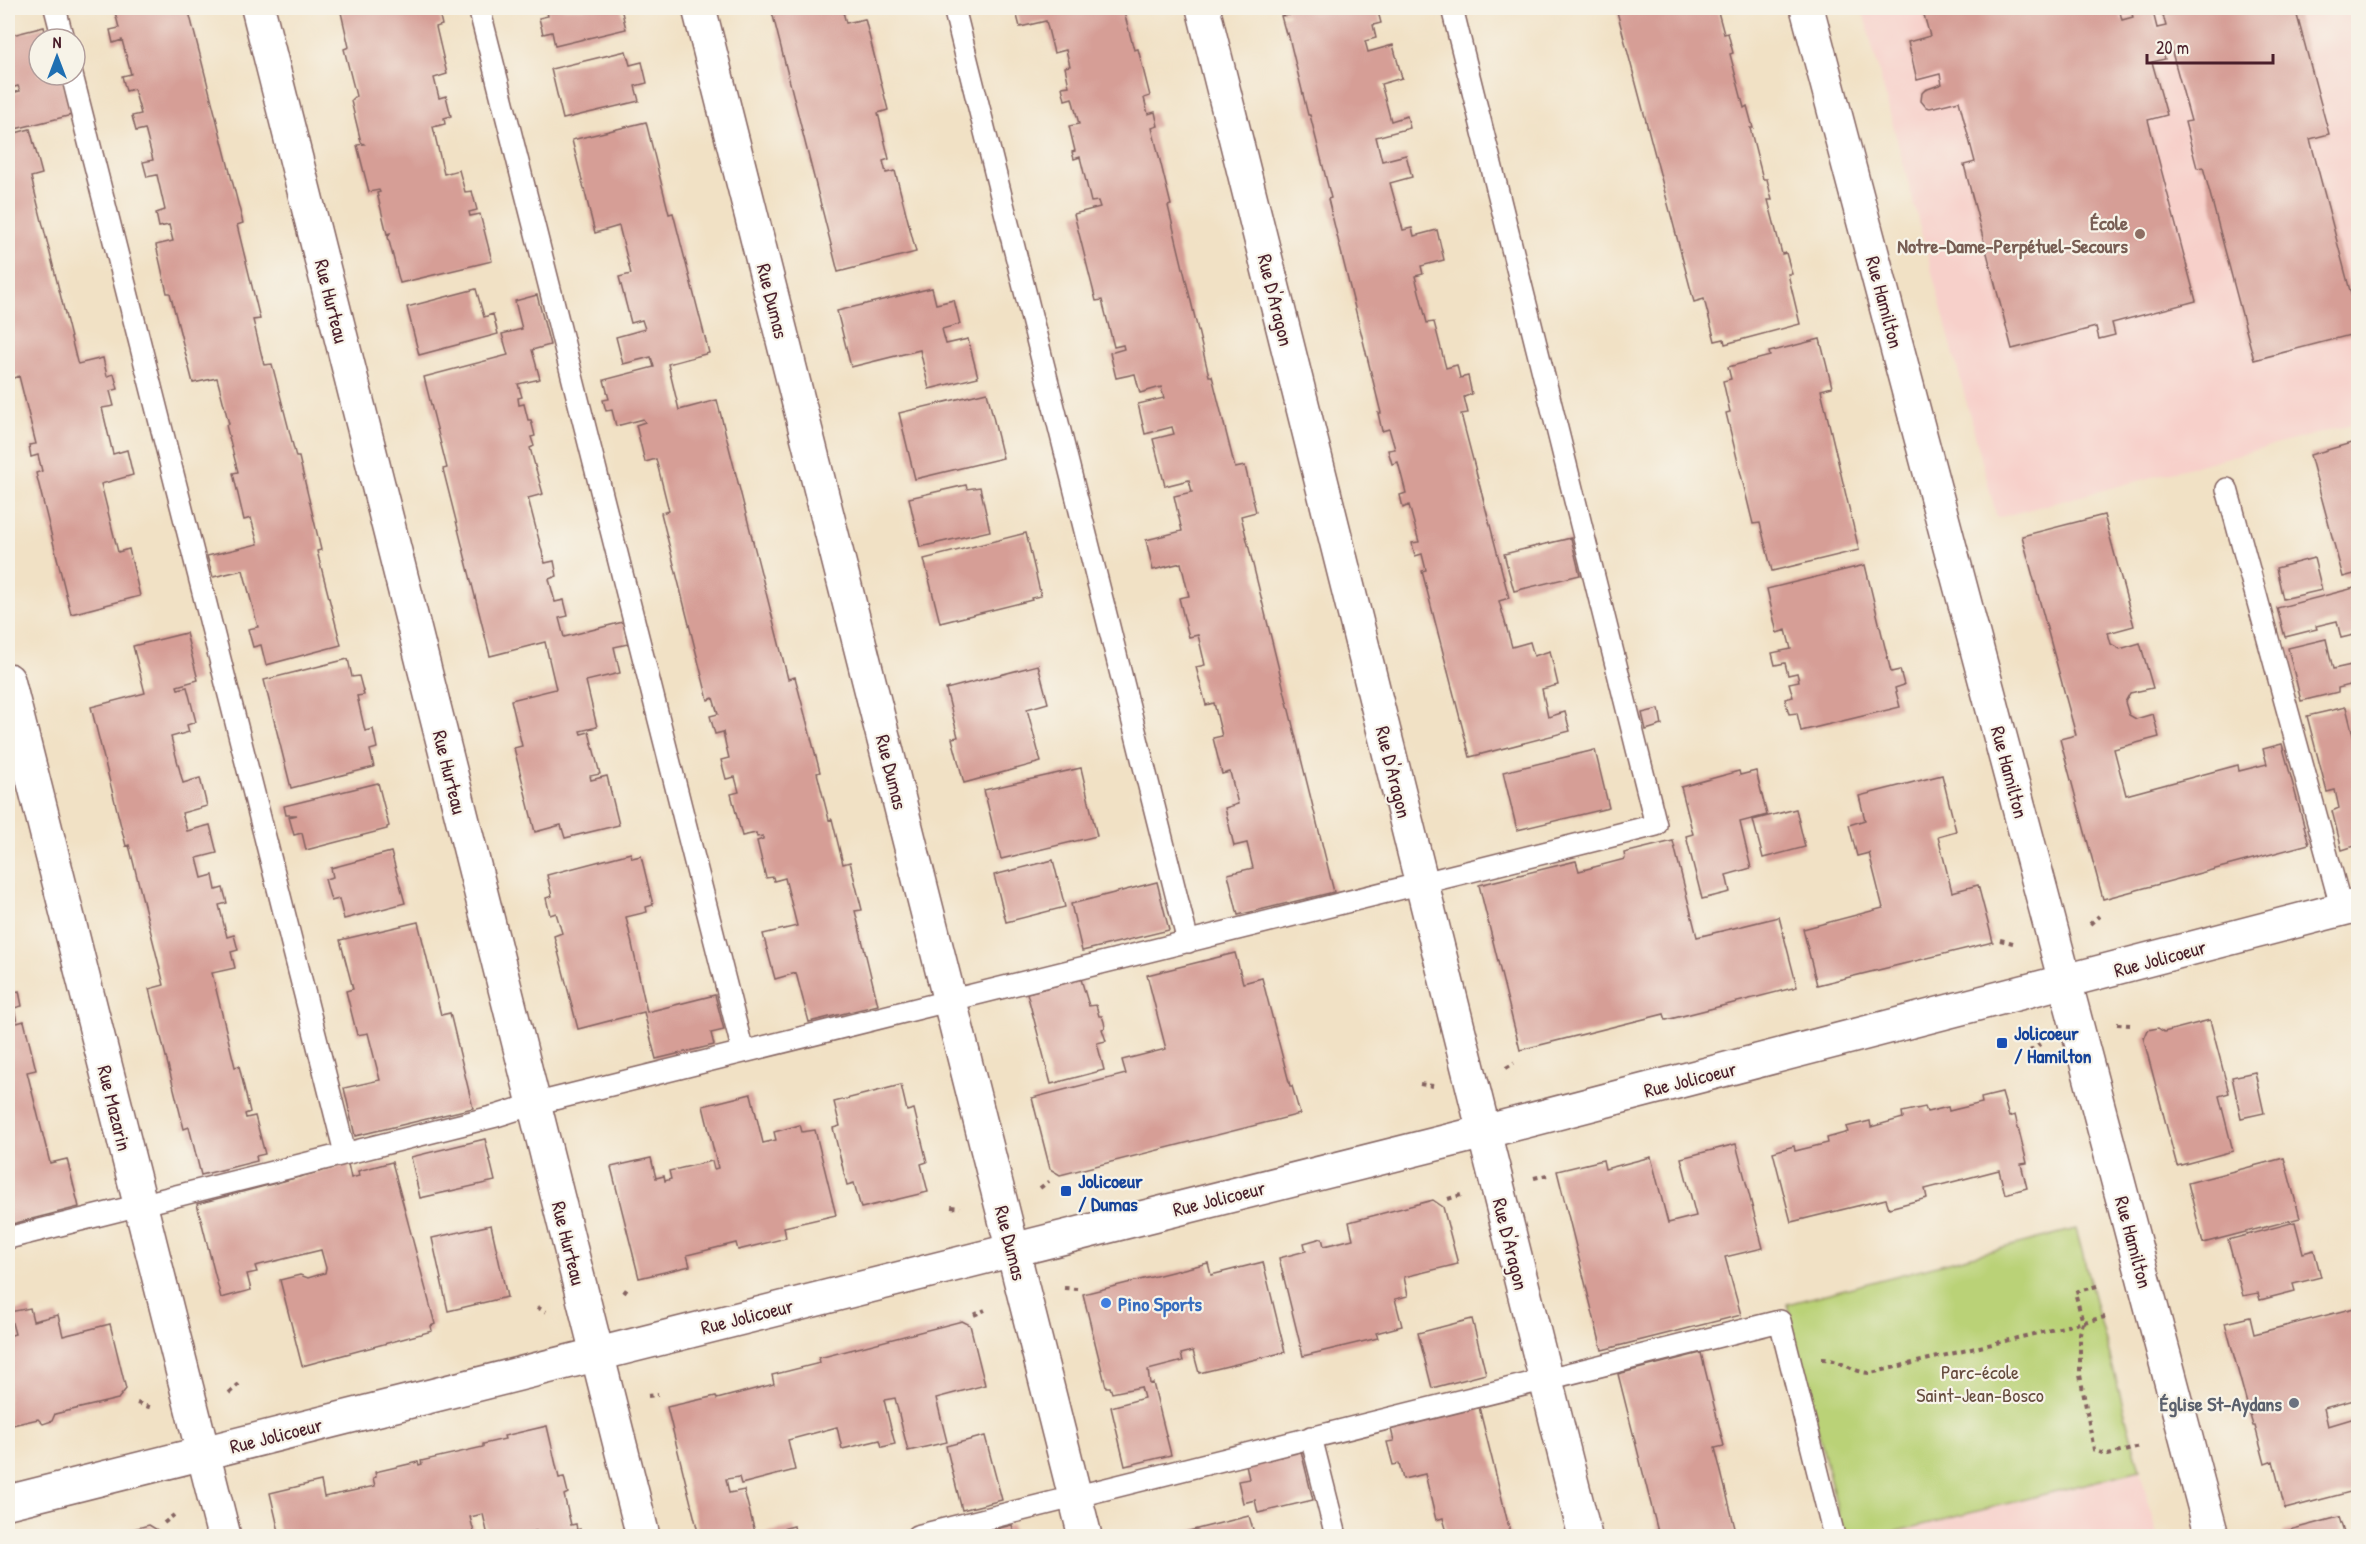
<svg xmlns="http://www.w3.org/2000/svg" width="2366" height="1544" viewBox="0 0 2366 1544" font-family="'Patrick Hand',sans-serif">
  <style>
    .built { fill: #f7d0ca }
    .green { fill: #bad277; stroke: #827851; stroke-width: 1.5 }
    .building { fill: #d69e96 }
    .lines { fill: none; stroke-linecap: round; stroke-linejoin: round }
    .service-casing { stroke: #846361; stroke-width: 24 }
    .minor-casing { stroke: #846361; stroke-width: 36 }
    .tertiary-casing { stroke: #846361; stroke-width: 36 }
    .path { stroke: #846361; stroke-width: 4; stroke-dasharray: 4.5 4.5; stroke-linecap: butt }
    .service { stroke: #fff; stroke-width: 21 }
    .minor { stroke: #fff; stroke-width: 33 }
    .tertiary { stroke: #fff; stroke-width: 33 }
    .education-dot { fill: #8d6e63; stroke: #f7f3e8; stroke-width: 2 }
    .transit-dot { fill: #1a4fb4; stroke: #f7f3e8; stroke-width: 2 }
    .shop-dot { fill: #3f7fe0; stroke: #f7f3e8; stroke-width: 2 }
    .worship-dot { fill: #6b7280; stroke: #f7f3e8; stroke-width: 2 }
    .labels { text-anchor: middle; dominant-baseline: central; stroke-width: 4.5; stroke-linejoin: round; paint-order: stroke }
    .education-label { font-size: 20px; font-weight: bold; fill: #785e54; stroke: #f7f3e8; text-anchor: end }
    .street-label { font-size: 20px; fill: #4a1f2b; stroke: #f7f3e8 }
    .transit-label { font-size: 20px; font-weight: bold; fill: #164399; stroke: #f7f3e8; text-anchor: start }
    .shop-label { font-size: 20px; font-weight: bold; fill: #366cbe; stroke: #f7f3e8; text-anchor: start }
    .park-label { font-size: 20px; fill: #664c3e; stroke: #f7f3e8 }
    .worship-label { font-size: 20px; font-weight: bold; fill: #5b616d; stroke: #f7f3e8; text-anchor: end }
  </style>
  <rect width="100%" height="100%" fill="#f7f3e8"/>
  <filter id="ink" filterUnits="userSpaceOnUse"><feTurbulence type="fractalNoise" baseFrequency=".0167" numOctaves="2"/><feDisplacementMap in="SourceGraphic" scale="12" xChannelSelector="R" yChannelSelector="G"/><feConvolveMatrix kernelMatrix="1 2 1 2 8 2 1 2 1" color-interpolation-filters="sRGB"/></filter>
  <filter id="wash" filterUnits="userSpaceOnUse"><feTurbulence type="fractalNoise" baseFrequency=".008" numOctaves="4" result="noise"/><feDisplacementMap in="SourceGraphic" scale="24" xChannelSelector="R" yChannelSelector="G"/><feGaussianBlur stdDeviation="1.35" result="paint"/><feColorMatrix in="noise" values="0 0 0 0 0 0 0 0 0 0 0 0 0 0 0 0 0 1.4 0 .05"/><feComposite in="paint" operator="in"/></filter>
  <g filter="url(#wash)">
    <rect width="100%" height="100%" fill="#f1e1c5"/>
    <path class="built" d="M1862 8H2349L2358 45V423L1997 518Z
      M2140 1470 2157 1536H1879L2139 1470Z"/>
    <path class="green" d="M2076 1229 2140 1470 1879 1536H1844L1787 1304Z"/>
    <g id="blocks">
      <path class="building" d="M114 8H188L243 223 237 225 260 319 253 320 264 365 272 364 296 457H299L321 550 317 551 341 645 266 665 261 645 253 647 248 629 258 627 243 570 213 577 207 556 258 544 251 518 244 520 233 473 238 472 226 425 229 424 217 378 193 383 170 293H167L156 245 173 241 169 225 159 227 156 213 165 210 157 175 147 177 143 162 153 160 145 129 136 131 132 116 141 114 134 89 126 91 122 76 131 74 122 40 113 43 110 30 119 28Z
        M340 8H438L442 25 436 27 447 74 434 78 439 98 446 96 451 116 444 118 445 124 433 127 444 174 459 170 465 192 472 191 477 210 469 212 470 216 480 214 492 261 400 283 388 237 390 233 387 234 377 193 380 192 379 190 369 192 357 145 364 144 361 142 351 101 356 96 344 49 349 47Z
        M546 8H621L626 29 555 46 552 32 543 34 539 18 548 16Z
        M771 8H842L846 23 865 19 888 110 878 113 889 159 883 161 886 173 895 171 916 252 838 272Z
        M1015 8H1123L1134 50 1138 49 1150 96 1144 98 1148 114 1155 112 1158 126 1152 128 1171 205 1168 206 1209 376H1212L1235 468 1245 466 1256 512 1241 516 1334 892 1238 915 1228 874 1253 868 1247 843 1234 846 1225 808 1238 804 1230 772 1222 774 1213 738 1222 736 1214 703 1206 705 1196 667 1205 665 1198 635 1189 637 1184 618 1179 598 1189 596 1185 580 1181 563 1153 570 1146 540 1182 531 1174 496 1192 492 1189 480 1165 486 1153 439 1174 434 1172 427 1145 434 1138 404 1164 398 1161 387 1140 393 1135 374 1116 378 1110 353 1124 349 1123 345 1114 347 1102 300 1096 301 1074 214 1100 207 1098 201 1091 202 1080 157 1074 159 1072 152 1075 151 1069 126 1079 124 1072 98 1065 100 1062 87 1069 86 1065 67 1070 66 1066 50 1054 53 1046 21 1020 27Z
        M1281 8H1377L1381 23 1373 25 1376 38 1365 41 1368 52 1393 45 1402 78 1381 84 1391 121 1407 116 1410 128 1376 137 1382 161 1406 155 1412 177 1390 183 1403 230 1412 228 1414 236 1437 230 1444 260 1421 266 1423 274 1415 276 1427 323 1434 322 1446 368 1457 365 1460 378 1468 376 1472 394 1464 397 1468 413 1461 414 1509 598 1499 601 1512 647 1530 642 1534 656 1550 651 1558 685 1542 689 1548 717 1565 712 1570 731 1470 757 1422 571 1426 570 1422 554 1415 556 1412 543 1419 542 1409 505 1403 508 1400 495 1406 493 1398 462 1392 464 1388 450 1395 449 1390 432 1389 429 1382 431 1378 413H1381L1328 199 1331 198 1310 115H1308L1288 33 1286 34 1281 16 1289 15 1288 12 1282 13Z
        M1616 8H1717L1724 34 1728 33 1733 53 1730 54 1744 108 1747 106 1753 128H1750L1763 179H1767L1772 200H1768L1782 254 1786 253 1792 274H1788L1800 324 1725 344 1724 339 1715 341 1704 299 1694 302Z
        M1922 8H2119L2122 20 2133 17 2130 8H2152L2157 28 2166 26 2161 8H2295L2329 134 2310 139 2358 321V333L2254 360 2203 167 2197 168 2185 122 2191 121 2170 45 2162 47 2165 59 2152 62 2167 115 2148 120 2196 301 2112 323 2115 335 2099 339 2096 327 2012 349 1964 165 1975 162 1959 101 1930 108 1926 107 1921 101 1922 93 1925 90 1942 84 1940 74 1917 80 1908 42 1930 36Z
        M44 27 47 39H39V75H61L72 115 15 129 8 94 20 91 18 86 8 89V36Z
        M626 51 630 65 642 62 647 83 635 86 639 101 563 119 551 69Z
        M646 122 669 214 673 213 709 353 668 364 679 410 717 400 788 679 795 677 820 772 817 773 829 820 832 819 843 864 850 862 862 910 855 911 878 1005 809 1022 796 973 775 979 763 934 797 926 785 878 774 881 773 877 766 878 757 841 763 839V836L757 837 756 833 742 836 731 794 739 792 735 777 726 779 721 760 729 758 726 746 723 732 715 734 710 716 718 714 713 698 708 700 661 513 669 511 656 459 645 462 636 425 645 422 643 419 616 426 612 410 606 411 603 400 609 399 604 380 654 367 651 357 623 364 616 337 645 329 642 320 631 323 619 277 631 274 619 226 595 233 572 140Z
        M30 129 42 174 31 177 77 362 78 364 103 358 107 376 114 374 118 389 110 391 114 406 102 408 113 454 127 450 133 475 101 484 118 552 129 549 140 596 71 614 36 473 42 471 38 455 31 457 29 445 36 444 19 376 8 380V135Z
        M932 288 936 304 954 300 960 324 942 329 946 344 968 339 978 377 929 389 920 350 851 367 837 311Z
        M476 289 484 317 493 314 498 334 419 355 407 307Z
        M537 295 550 345 532 350 540 379 518 384 522 397 518 398 519 405 524 404 528 420H531L535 436 531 437 534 446 530 448 543 494 528 498 545 563 554 561 557 576 549 579 555 602 564 600 568 616 559 618 564 637 623 622 628 644 614 647 620 673 586 681 597 727 580 731 581 734 589 732 600 774 590 776 591 780 607 776 619 825 565 838 561 825 535 832 514 748 522 746 511 700 556 689 545 642 490 656 443 469 447 468 424 377 508 355 502 334 522 329 515 301Z
        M1820 339 1832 387 1821 390 1859 550 1772 571 1760 523 1753 524 1726 413 1730 412 1723 381 1731 379 1728 367 1770 356 1769 352Z
        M987 392 1003 458 915 479 899 413Z
        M2358 441V573L2343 577 2310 455Z
        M966 485 967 489 980 487 990 531 920 547 909 498Z
        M2104 515 2134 626 2108 633 2111 644 2120 649 2140 643 2153 688 2130 693 2125 702 2129 715 2136 719 2153 714 2159 737 2114 749 2126 795 2238 765 2239 771 2267 764 2263 749 2282 744 2309 844 2103 899 2060 739 2076 735 2022 536Z
        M1026 533 1041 596 1031 598 1032 600 940 623 924 559Z
        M1571 538 1580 575 1514 591 1504 554Z
        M2314 558 2322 590 2283 599 2276 568Z
        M1865 565 1891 672 1900 670 1904 685 1895 688 1900 707 1801 731 1797 713 1789 714 1785 699 1793 697 1789 683 1799 681 1797 673 1788 675 1785 663 1775 665 1772 653 1791 649 1786 630 1777 633 1767 589Z
        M2358 587V634L2341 638 2337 621 2316 626 2317 629 2285 637 2277 608Z
        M186 633 198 680 177 686 178 689 187 687 196 722 187 725 189 732 171 737 183 783 200 778 207 806 182 813 187 831 210 825 217 853 197 858 202 878 213 875 216 890 223 888 227 903 219 905 227 937 234 935 238 950 231 952 235 968 212 973 235 1067 239 1066 250 1112 245 1114 246 1118 255 1116 265 1154 256 1156 257 1161 201 1175 189 1127 184 1129 149 989 164 985 129 845 126 846 91 707 145 693 133 646Z
        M2326 639 2333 669 2356 664 2358 683 2338 688V692L2301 701 2288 648Z
        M348 659 352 677 359 676 364 695 357 696 365 731 373 729 377 748 370 750 374 767 291 788 264 680Z
        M1038 665 1048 703 1027 709 1041 762 964 783 952 738 958 737 946 689Z
        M2346 707 2358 755V845L2342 850 2332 811 2339 808 2335 790 2327 792 2307 716Z
        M1659 709 1662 725 1646 730 1642 713Z
        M1595 750 1609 808 1517 830 1503 772Z
        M1081 768 1097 836 1001 859 984 790Z
        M1739 771 1740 775 1756 771 1767 815 1740 822 1751 868 1726 875 1730 892 1702 899 1686 836 1693 834 1681 787Z
        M1942 775 1956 831 1938 836 1952 892 1978 885 1993 942 1817 985 1803 929 1883 908 1869 853 1857 856 1849 825 1865 820 1859 796Z
        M378 783 389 826 387 827V829L306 850 302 833 294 835 289 817 297 815H286L284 806Z
        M1796 809 1805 847 1763 858 1753 820Z
        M1673 841 1697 937 1779 917 1797 987 1666 1020 1664 1014 1520 1050 1479 885 1576 861 1579 871 1625 859 1624 853Z
        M391 852 405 903 344 919 339 899 331 901 325 879 333 877 331 868Z
        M631 853 632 858 641 856 653 905 646 907 647 912 626 917 647 1012 715 995 724 1030 711 1033 714 1045 656 1059 644 1012 578 1029 554 936 562 933 556 913 550 915 546 898 552 896 547 875Z
        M1053 860 1065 907 1006 922 994 875Z
        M1157 882 1169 930 1082 951 1071 904Z
        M418 922 441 1015 450 1013 473 1108 355 1136 344 1088 380 1080 368 1033 357 1035 346 991 353 989 340 940Z
        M1235 953 1243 983 1262 978 1290 1086H1292L1300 1114 1060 1175 1050 1169 1032 1098 1126 1074 1122 1060 1166 1049 1147 975Z
        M1081 979 1089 1006 1096 1005 1099 1016H1102L1104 1022 1105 1028 1102 1029 1106 1041 1097 1043 1104 1070 1051 1084 1027 993Z
        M19 991 22 1006 14 1008 17 1023 24 1021 36 1070 27 1072 50 1163 67 1159 79 1207 8 1225V994Z
        M2210 1020 2229 1093 2219 1096 2233 1151 2177 1166 2143 1037H2145L2148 1030 2158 1028 2164 1032Z
        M2255 1072 2264 1113 2241 1118 2232 1077Z
        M901 1085 907 1111 914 1109 927 1162 921 1164 928 1192 861 1208 854 1183 847 1185 833 1128 840 1126 834 1102Z
        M2002 1093 2009 1117 2015 1115 2027 1163 2021 1164 2027 1188 2005 1194 1999 1170 1925 1189 1927 1198 1889 1208 1886 1199 1791 1222 1773 1152 1794 1146 1795 1151 1828 1143 1827 1138 1848 1132 1846 1127 1870 1121 1871 1127 1903 1118 1902 1112 1925 1107 1927 1112 1948 1107 1949 1111 1982 1103 1981 1098Z
        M751 1094 763 1143 776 1140 774 1132 800 1125 802 1132 815 1130 836 1215 784 1227 786 1238 738 1250 736 1243 687 1255 690 1266 639 1278 611 1167 651 1158 656 1178 664 1176 665 1181 671 1179 669 1171 712 1161 714 1169 718 1168 703 1106Z
        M485 1139 495 1181 420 1198 411 1157Z
        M1736 1144 1763 1248 1725 1257 1741 1315 1602 1350 1557 1171 1603 1160 1605 1169 1651 1157 1668 1223 1696 1216 1681 1158Z
        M2284 1158 2300 1218 2203 1243 2188 1183Z
        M392 1162 435 1324 431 1326 432 1331 302 1366 280 1280 300 1275 308 1278 325 1273 326 1268 321 1250 255 1266 257 1272 247 1274 251 1290 221 1298 197 1204 348 1164 351 1178 359 1176 358 1171Z
        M1433 1200 1443 1207 1458 1264 1404 1277 1408 1296 1395 1299 1402 1326 1376 1333 1378 1338 1303 1356 1279 1258 1306 1251 1304 1243 1322 1238 1324 1246 1353 1239 1349 1222Z
        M2295 1222 2303 1253 2314 1250 2321 1277 2293 1284 2295 1291 2260 1300 2258 1293 2243 1296 2228 1240Z
        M491 1225 507 1297 448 1311 432 1238Z
        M1263 1262 1285 1352 1199 1373 1193 1351 1181 1354 1183 1361 1148 1370 1150 1384 1153 1383 1171 1455 1125 1466 1111 1407 1144 1398 1141 1387 1112 1393 1110 1387H1106L1083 1294 1208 1263 1211 1275Z
        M2358 1307V1399L2324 1408 2328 1426 2358 1417V1490L2285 1509 2273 1461 2265 1464 2255 1426H2253L2225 1323 2250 1317 2254 1334Z
        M30 1308 33 1321 58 1315 63 1336 110 1324 126 1389 118 1399 55 1414 52 1421 43 1424 38 1419 8 1426V1336L15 1334 9 1312Z
        M1472 1319 1486 1374 1432 1388 1418 1333Z
        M962 1321 970 1325 985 1385 936 1398 947 1442 908 1451 895 1398 884 1400 895 1444 882 1447 880 1440 842 1449 837 1427 788 1440 795 1470 741 1484 739 1477 726 1479 729 1493 744 1490 756 1536H699L667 1407 716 1396 717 1399 774 1384 772 1375 820 1363 819 1358Z
        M1701 1353 1724 1446 1715 1448 1737 1536H1659L1618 1374Z
        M1479 1407 1503 1503 1511 1536H1448L1443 1518 1436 1520 1425 1474 1403 1479 1399 1464 1393 1465 1387 1442 1394 1441 1391 1429Z
        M547 1426 559 1478 564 1477 568 1493 564 1495 571 1525 576 1524 577 1530 580 1529 582 1536H537L536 1531 514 1536H488L483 1514 470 1517 475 1536H280L270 1493 321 1481 324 1497 375 1486 373 1478 376 1477 375 1472 418 1462 419 1465 422 1464 421 1461 483 1447V1444L505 1439 504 1436Z
        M985 1436 1002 1500 962 1510 946 1446Z
        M1301 1451 1313 1500 1258 1513 1255 1500 1243 1503 1238 1481 1249 1479 1246 1464Z
        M1249 1516 1255 1536H1169Z
        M2339 1517 2345 1536H2284L2282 1532Z
        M149 1525 159 1531 160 1536H106Z
        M1012 1525 1015 1536H969Z
        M794 1526 796 1536H759L758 1535Z"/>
    </g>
  </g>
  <g filter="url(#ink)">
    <use href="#blocks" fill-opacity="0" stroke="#846361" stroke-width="1.5"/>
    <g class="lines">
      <g class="service-casing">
        <path id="service" d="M55 8 63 39
          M479 8 743 1052
          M954 8 1188 942
          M72 75 345 1153
          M2227 489 2342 910
          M8 1238 496 1116 534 1104 1656 825 1452 8
          M1311 1437 1336 1536
          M917 1536 1780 1321 1834 1536"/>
      </g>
      <g class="minor-casing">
        <path id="minor" d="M258 8 643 1536
          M699 8 1085 1536
          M1203 8 1585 1536
          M1807 8 2212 1536
          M8 680 224 1536"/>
      </g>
      <g class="tertiary-casing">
        <path id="tertiary" d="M8 1502 1484 1132 2358 905"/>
      </g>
      <path class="path" d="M2090 924 2099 916
        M2000 940 2013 943
        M2117 1024 2130 1025
        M2030 1051 2040 1044
        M1506 1068 1514 1063
        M1420 1084 1433 1086
        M1534 1178 1547 1175
        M1040 1188 1049 1181
        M1448 1199 1461 1195
        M951 1207 960 1208
        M2097 1286 2075 1292 2083 1323 2080 1333V1375L2094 1450 2108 1455 2140 1447
        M1064 1288 1077 1289
        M624 1293 629 1286
        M537 1307 546 1312
        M974 1315 985 1310
        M1822 1359C1840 1359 1853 1373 1871 1373L2105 1317
        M229 1393 239 1384
        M648 1396 658 1395
        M137 1403 152 1408
        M164 1523 174 1515"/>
      <use href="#service" class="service"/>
      <use href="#minor" class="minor"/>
      <use href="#tertiary" class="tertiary"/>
    </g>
  </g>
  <circle class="education-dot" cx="2140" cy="234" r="6"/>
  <g class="transit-dot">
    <rect x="1996" y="1037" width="12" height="12" rx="3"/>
    <rect x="1060" y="1185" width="12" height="12" rx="3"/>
  </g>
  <circle class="shop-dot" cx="1106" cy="1303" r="6"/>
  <circle class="worship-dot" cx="2294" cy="1403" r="6"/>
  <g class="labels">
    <g class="education-label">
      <text x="2128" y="222">École<tspan x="2128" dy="23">Notre-Dame-Perpétuel-Secours</tspan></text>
    </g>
    <g class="street-label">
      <text transform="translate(1276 300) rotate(76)">Rue D'Aragon</text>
      <text transform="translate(332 301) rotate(76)">Rue Hurteau</text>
      <text transform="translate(773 301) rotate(76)">Rue Dumas</text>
      <text transform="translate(1885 302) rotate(75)">Rue Hamilton</text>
      <text transform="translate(450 772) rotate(76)">Rue Hurteau</text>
      <text transform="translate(892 772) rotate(76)">Rue Dumas</text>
      <text transform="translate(1394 772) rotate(76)">Rue D'Aragon</text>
      <text transform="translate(2010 772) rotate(75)">Rue Hamilton</text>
      <text transform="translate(2160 958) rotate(-15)">Rue Jolicoeur</text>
      <text transform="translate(1690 1079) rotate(-14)">Rue Jolicoeur</text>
      <text transform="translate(115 1108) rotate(76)">Rue Mazarin</text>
      <text transform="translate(1219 1198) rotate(-14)">Rue Jolicoeur</text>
      <text transform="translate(2134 1242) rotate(75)">Rue Hamilton</text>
      <text transform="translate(569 1243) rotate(76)">Rue Hurteau</text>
      <text transform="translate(1011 1243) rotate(76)">Rue Dumas</text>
      <text transform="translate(1511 1244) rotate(76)">Rue D'Aragon</text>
      <text transform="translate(747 1316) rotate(-14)">Rue Jolicoeur</text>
      <text transform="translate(276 1435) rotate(-14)">Rue Jolicoeur</text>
    </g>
    <g class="transit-label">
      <text x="2014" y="1032">Jolicoeur<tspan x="2014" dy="23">/ Hamilton</tspan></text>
      <text x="1078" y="1180">Jolicoeur<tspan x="1078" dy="23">/ Dumas</tspan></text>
    </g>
    <g class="shop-label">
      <text x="1118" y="1303">Pino Sports</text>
    </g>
    <g class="park-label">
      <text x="1980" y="1371">Parc-école<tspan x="1980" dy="23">Saint-Jean-Bosco</tspan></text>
    </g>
    <g class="worship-label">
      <text x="2282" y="1403">Église St-Aydans</text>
    </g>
  </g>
  <rect width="2366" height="1544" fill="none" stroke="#f7f3e8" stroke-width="30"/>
  <g transform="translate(57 57)"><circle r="28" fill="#f7f3e8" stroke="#b29e9c" stroke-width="1.5"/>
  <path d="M0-4.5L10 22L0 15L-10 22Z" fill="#1f6fb2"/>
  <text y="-9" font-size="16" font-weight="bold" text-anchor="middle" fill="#4a1f2b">N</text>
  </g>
  <path d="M2147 54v9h126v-9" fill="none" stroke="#4a1f2b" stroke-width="3"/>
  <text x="2156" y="54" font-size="18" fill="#4a1f2b" stroke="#f7f3e8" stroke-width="4.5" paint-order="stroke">20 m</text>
</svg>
